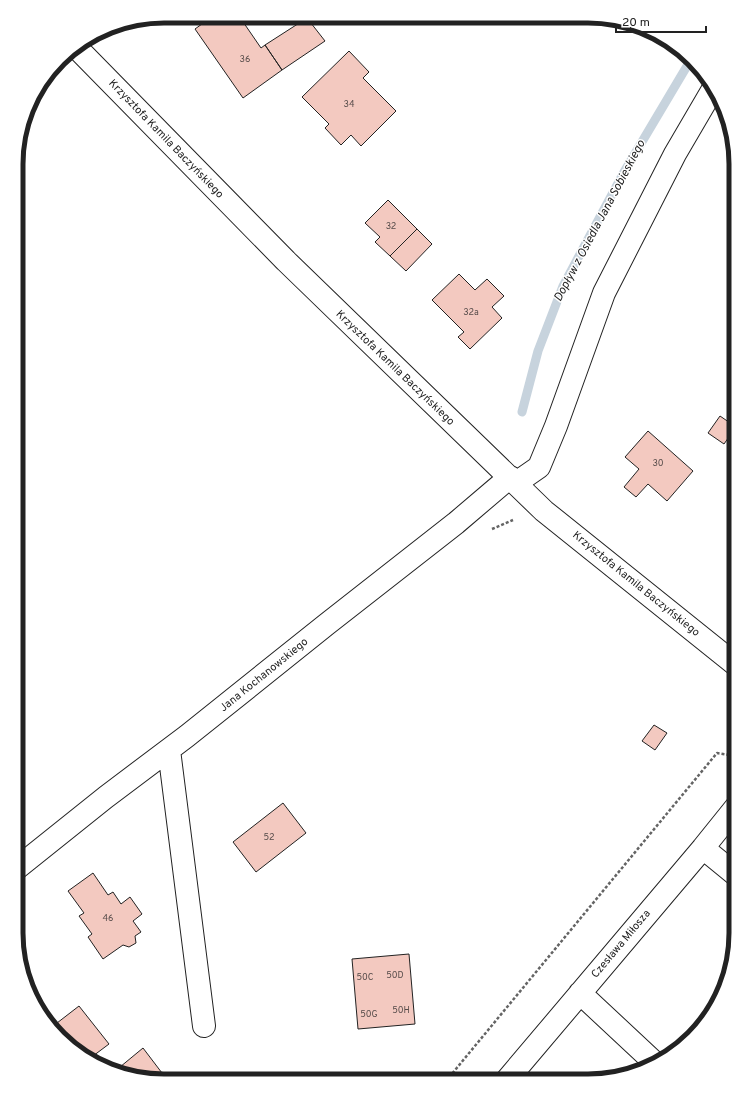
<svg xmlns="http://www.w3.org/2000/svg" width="752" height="1097" viewBox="0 0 752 1097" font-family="Overpass,sans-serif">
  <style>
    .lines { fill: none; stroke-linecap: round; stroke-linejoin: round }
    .stream { stroke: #c7d3dd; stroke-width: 9 }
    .building { fill: #f3c9c0; stroke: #222 }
    .minor-casing { stroke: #222; stroke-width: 24 }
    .path { stroke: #646464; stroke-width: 2.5; stroke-dasharray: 3 2; stroke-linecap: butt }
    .minor { stroke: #fff; stroke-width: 22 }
    .labels { text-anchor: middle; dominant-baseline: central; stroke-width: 3; stroke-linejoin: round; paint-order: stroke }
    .number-label { font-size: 9px; fill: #564c4a }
    .street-label { font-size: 11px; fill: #222; stroke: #fff }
    .water-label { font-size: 12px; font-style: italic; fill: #222; stroke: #fff }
    .rim { fill: none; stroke: #222; stroke-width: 5 }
  </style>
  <rect width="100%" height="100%" fill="#fff"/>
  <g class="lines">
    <path class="stream" d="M522 412 538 351 563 286 624 172 690 61"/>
  </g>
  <path class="building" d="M213 16H239L261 48 265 45 282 70 243 98 195 29Z
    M307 18 325 41 282 70 265 45Z
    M349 51 369 72 363 78 396 111 361 146 351 135 341 145 325 128 329 124 302 97Z
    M388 200 417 229 390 256 375 242 380 237 365 223Z
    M417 229 432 244 406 271 390 256Z
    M459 274 475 290 487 279 504 296 492 307 502 318 470 349 458 337 464 332 432 300Z
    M720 416 736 427 724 444 708 433Z
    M648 431 693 471 667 501 648 484 636 497 624 487 639 469 625 457Z
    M736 520V533L730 528Z
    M654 725 667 733 655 750 642 741Z
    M283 803 306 833 256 872 233 842Z
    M93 873 108 895 113 892 121 904 130 897 142 914 133 921 141 932 135 936 136 943 129 947 123 945 103 959 88 937 92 934 79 916 84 913 68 891Z
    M409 954 415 1024 358 1029 352 959Z
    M79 1006 109 1044 89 1059 82 1055 57 1023Z
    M143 1048 162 1073 155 1080H145L126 1075 120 1067Z"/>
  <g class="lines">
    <g class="minor-casing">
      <path id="minor" d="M76 47 286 261 544 511 736 665
        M516 483 539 467 556 426 604 293 675 154 713 89
        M169 750 204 1026
        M703 848 736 875
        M16 869 106 797 187 736 327 624 456 523 510 477
        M580 993 656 1064
        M506 1081 703 848 736 807"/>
    </g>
    <path class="path" d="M492 529 513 520
      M446 1081 717 753 736 756"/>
    <use href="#minor" class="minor"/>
  </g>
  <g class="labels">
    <g class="number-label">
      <text x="245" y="59">36</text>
      <text x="349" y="104">34</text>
      <text x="391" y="226">32</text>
      <text x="471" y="312">32a</text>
      <text x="658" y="463">30</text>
      <text x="269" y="837">52</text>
      <text x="108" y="918">46</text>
      <text x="395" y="975">50D</text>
      <text x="365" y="977">50C</text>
      <text x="401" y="1010">50H</text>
      <text x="369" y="1014">50G</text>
    </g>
    <g class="street-label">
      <text transform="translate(166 139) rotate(46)">Krzysztofa Kamila Baczyńskiego</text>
      <text transform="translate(395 368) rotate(44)">Krzysztofa Kamila Baczyńskiego</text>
      <text transform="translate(636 584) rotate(39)">Krzysztofa Kamila Baczyńskiego</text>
      <text transform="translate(264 675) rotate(-39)">Jana Kochanowskiego</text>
      <text transform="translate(621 944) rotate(-50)">Czesława Miłosza</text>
    </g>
    <g class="water-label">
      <text transform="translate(600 221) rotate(-62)">Dopływ z Osiedla Jana Sobieskiego</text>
    </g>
  </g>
  <path d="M0 0H752V1097H0ZM164 23H588A141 141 0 0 1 729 164V933A141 141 0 0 1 588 1074H164A141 141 0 0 1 23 933V164A141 141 0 0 1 164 23Z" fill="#fff" fill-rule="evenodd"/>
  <path class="rim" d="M164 23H588A141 141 0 0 1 729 164V933A141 141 0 0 1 588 1074H164A141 141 0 0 1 23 933V164A141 141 0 0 1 164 23Z"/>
  <path d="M616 26v6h90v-6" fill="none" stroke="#222222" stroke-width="2"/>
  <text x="622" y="26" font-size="12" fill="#222222" stroke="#ffffff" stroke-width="3" paint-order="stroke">20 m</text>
</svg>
